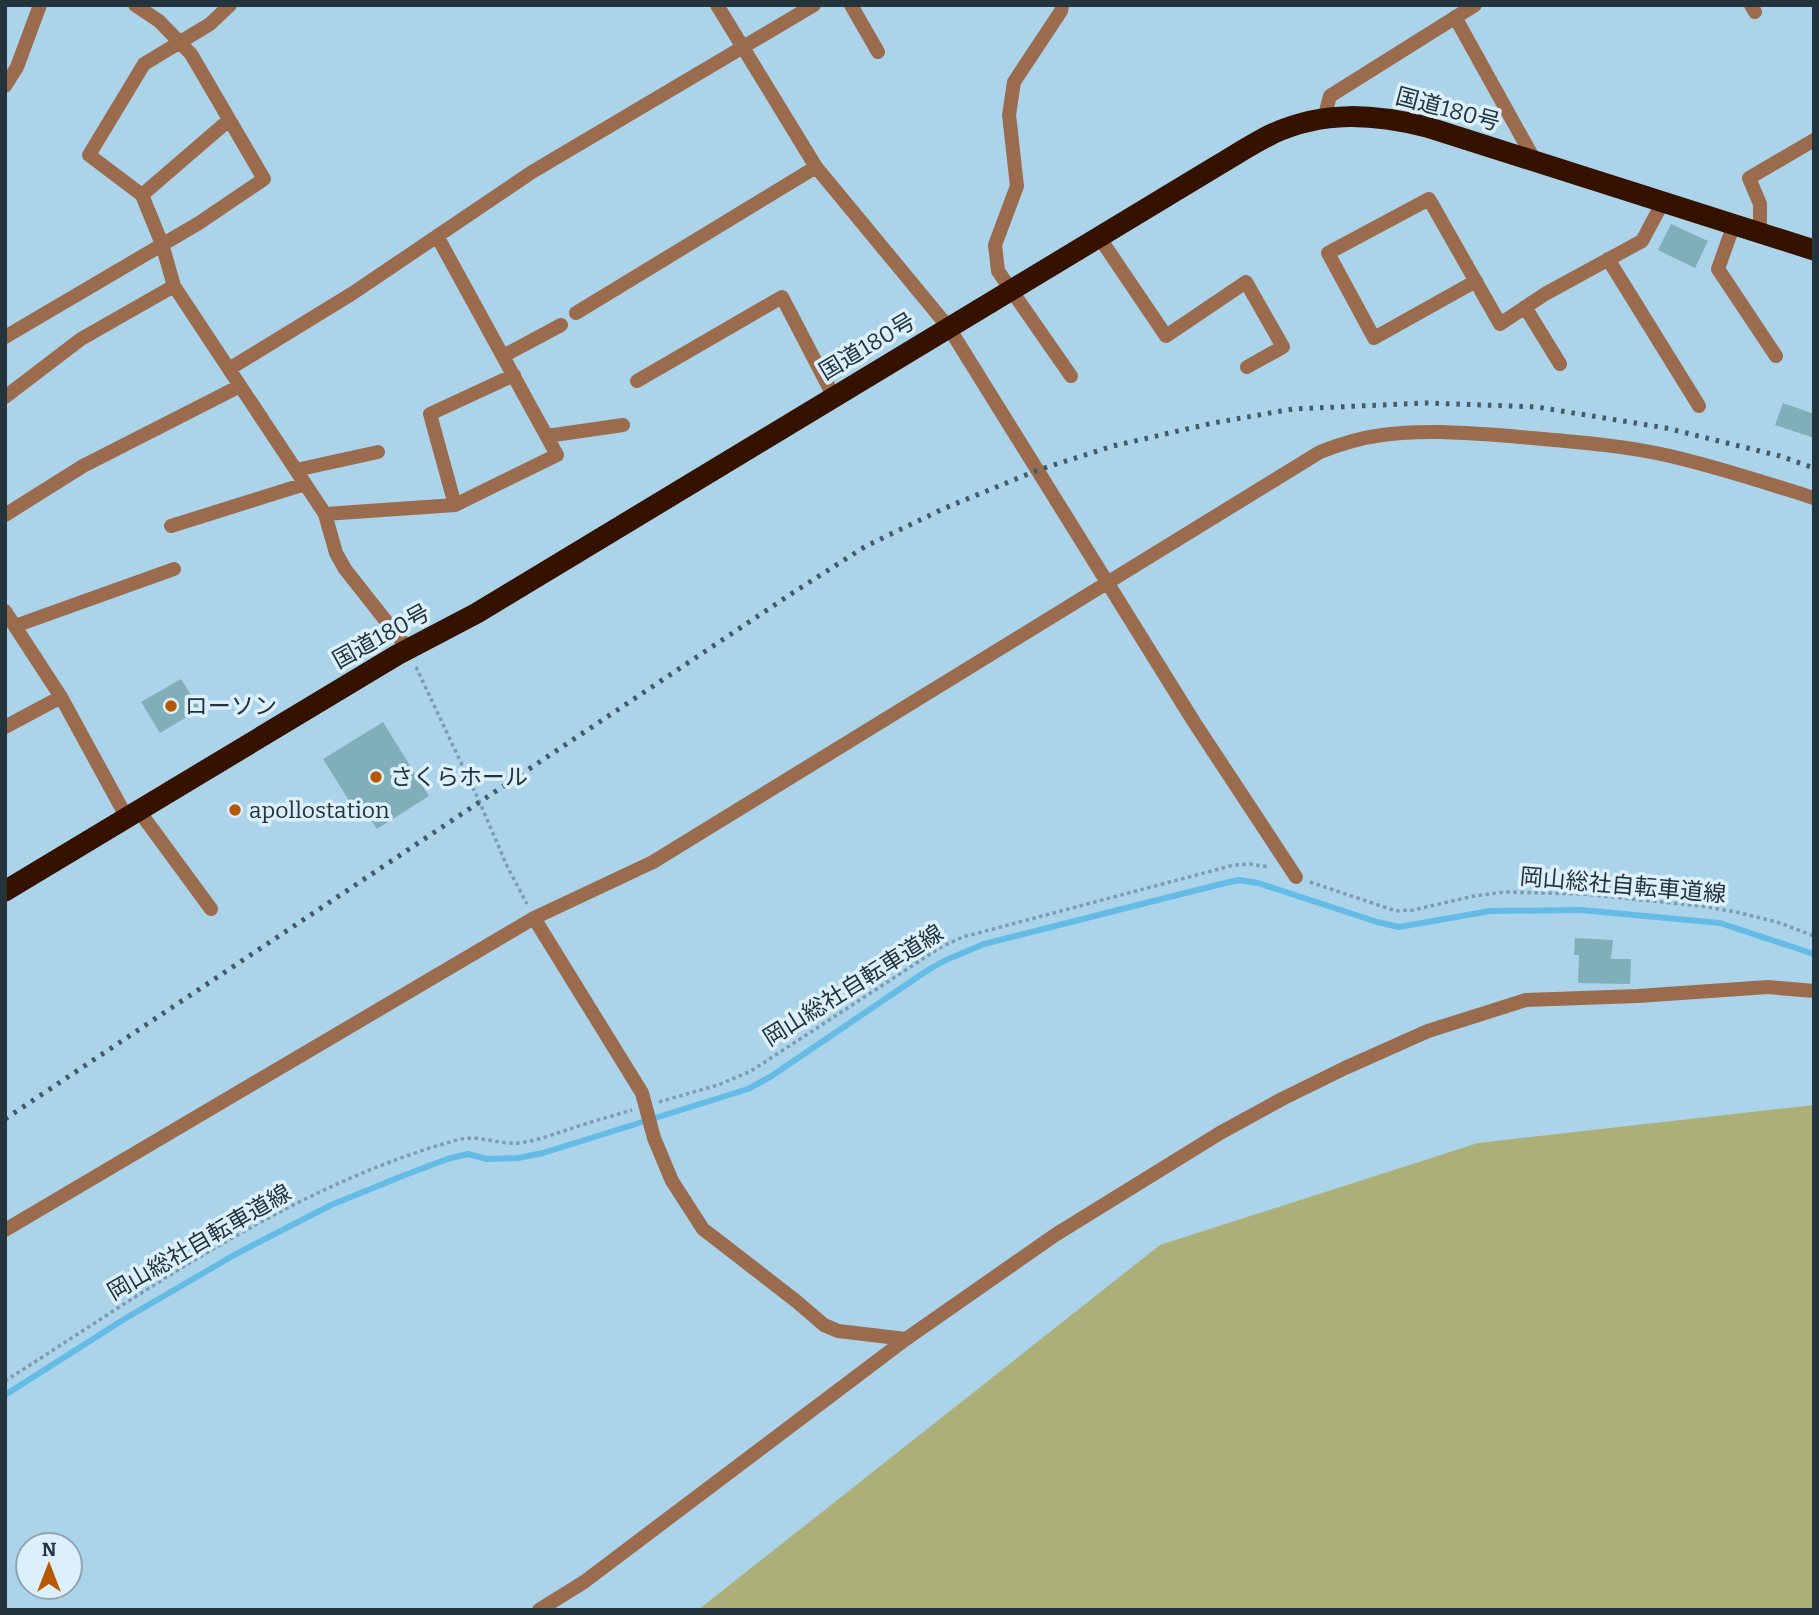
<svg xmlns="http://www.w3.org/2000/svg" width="1819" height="1615" viewBox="0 0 1819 1615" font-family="Bitter,'Noto Sans JP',serif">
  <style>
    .green { fill: #acb078 }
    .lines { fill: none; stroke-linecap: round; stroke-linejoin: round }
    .stream { stroke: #63bbe6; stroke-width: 6 }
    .building { fill: #80afb9 }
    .path { stroke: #7d9cae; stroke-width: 3.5; stroke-dasharray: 3.5 3.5; stroke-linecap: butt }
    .street { stroke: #9b6b4e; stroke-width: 14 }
    .highway { stroke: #351200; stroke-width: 21 }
    .rail { stroke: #445a65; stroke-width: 5; stroke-dasharray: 3.5 7; stroke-linecap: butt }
    .poi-dot { fill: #b65804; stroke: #dcf0fc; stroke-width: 2.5 }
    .labels { text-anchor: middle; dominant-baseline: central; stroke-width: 7; stroke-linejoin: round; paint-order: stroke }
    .street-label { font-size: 23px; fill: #24343c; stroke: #dcf0fc }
    .poi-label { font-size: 23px; fill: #24343c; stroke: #dcf0fc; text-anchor: start }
  </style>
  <rect width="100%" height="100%" fill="#abd3e9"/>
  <path class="green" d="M1814 1105V1610H698L1160 1245 1478 1143Z"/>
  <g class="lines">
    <path class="stream" d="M5 1395 126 1318 236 1254 331 1205 405 1175 447 1159 468 1154 487 1159 518 1158 543 1153 748 1089 770 1077 928 970 946 960 984 944 1221 884 1239 880 1258 883 1377 922 1399 927 1490 911 1581 910 1720 923 1814 954"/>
  </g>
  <path class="building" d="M1671 224 1708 241 1695 268 1658 250Z
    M1783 403 1814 414V438L1775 425Z
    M181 679 200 709 160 733 141 702Z
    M383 722 429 796 377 829 364 809 357 813 323 759Z
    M1575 938 1613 940 1611 959H1631L1630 984 1578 983 1579 955H1574Z"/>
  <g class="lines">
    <path class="path" d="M416 667 480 803 507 866 527 904
      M1310 882 1396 911 1413 910 1474 896 1505 892 1583 894 1701 906 1736 912 1777 922 1814 936
      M659 1102 718 1085 751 1071 941 947 963 937 1234 865 1250 864 1270 867
      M5 1381C148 1290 291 1186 457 1140 479 1134 498 1145 520 1143 534 1141 548 1136 561 1132 584 1124 608 1117 632 1110"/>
    <path class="street" d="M230 5 210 24 144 64 89 155 142 195 162 244 174 286 325 514 336 553 345 569 408 649
      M717 5 816 167 949 328 1194 722 1296 877
      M851 5 878 52
      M1062 5 1061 11 1014 82 1009 115 1017 186 995 245 998 271 1071 376
      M1751 5 1755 12
      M1455 17 1535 161
      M5 86 17 67 40 5
      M1324 118 1330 96 1475 5
      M142 195 229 120
      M1734 224 1718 269 1776 356
      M1760 233V204L1749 178 1814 140
      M1099 237 1166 336 1246 282 1283 347 1247 367
      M1608 259 1699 406
      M1476 281 1374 338 1328 253 1429 199 1500 324 1545 294 1642 241 1663 202
      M1525 307 1560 364
      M576 313 816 167
      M5 337 199 223 264 179 191 54 159 21 135 5
      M503 356 561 325
      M229 369 353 293 532 172 814 5
      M637 381 782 297 834 397
      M5 397 81 339 174 286
      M547 436 623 425
      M296 470 378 452
      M455 505 430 414 514 375
      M325 514 455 505 557 455 437 236
      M5 515 83 466 240 386
      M171 526 305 484
      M5 611 61 697 127 818
      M15 626 174 569
      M5 727 61 697
      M139 811 211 909
      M534 918 642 1093 654 1138 672 1181 703 1229 796 1301 824 1325 838 1331 906 1339
      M5 1230 534 918 653 862 1320 452C1340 444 1360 438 1382 435 1424 429 1468 433 1510 436 1563 441 1618 444 1670 456 1718 467 1766 483 1814 498
      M539 1610 584 1582 906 1339 1055 1235 1220 1133 1282 1099 1345 1068 1428 1031 1526 1000 1638 996 1768 987 1814 991"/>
    <path class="highway" d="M5 891 397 655 477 613 1220 164C1237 154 1254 143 1272 134 1324 110 1374 114 1427 127L1814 250"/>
    <path class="rail" d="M5 1119 794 592 866 546 945 508 1038 470 1113 446 1213 423 1293 409 1425 403 1537 407 1666 428 1780 456 1814 468"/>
  </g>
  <g class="poi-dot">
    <circle cx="171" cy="706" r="7"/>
    <circle cx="376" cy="777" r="7"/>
    <circle cx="235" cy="810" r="7"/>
  </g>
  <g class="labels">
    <g class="street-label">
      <text transform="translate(1448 109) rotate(15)">国道180号</text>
      <text transform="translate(867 346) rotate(-31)">国道180号</text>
      <text transform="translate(381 636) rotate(-29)">国道180号</text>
      <text transform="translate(1623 885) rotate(5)">岡山総社自転車道線</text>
      <text transform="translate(853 985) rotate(-32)">岡山総社自転車道線</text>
      <text transform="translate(199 1242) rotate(-30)">岡山総社自転車道線</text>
    </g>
    <g class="poi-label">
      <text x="185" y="706">ローソン</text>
      <text x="390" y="777">さくらホール</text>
      <text x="249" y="810">apollostation</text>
    </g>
  </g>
  <rect width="1819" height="1615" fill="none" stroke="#24343c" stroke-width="14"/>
  <g transform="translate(49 1566)"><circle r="33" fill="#dcf0fc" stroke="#92a5af" stroke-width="2"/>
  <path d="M0-5L12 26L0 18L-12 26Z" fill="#b65804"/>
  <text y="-10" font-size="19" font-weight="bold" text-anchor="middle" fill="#24343c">N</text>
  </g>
</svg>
